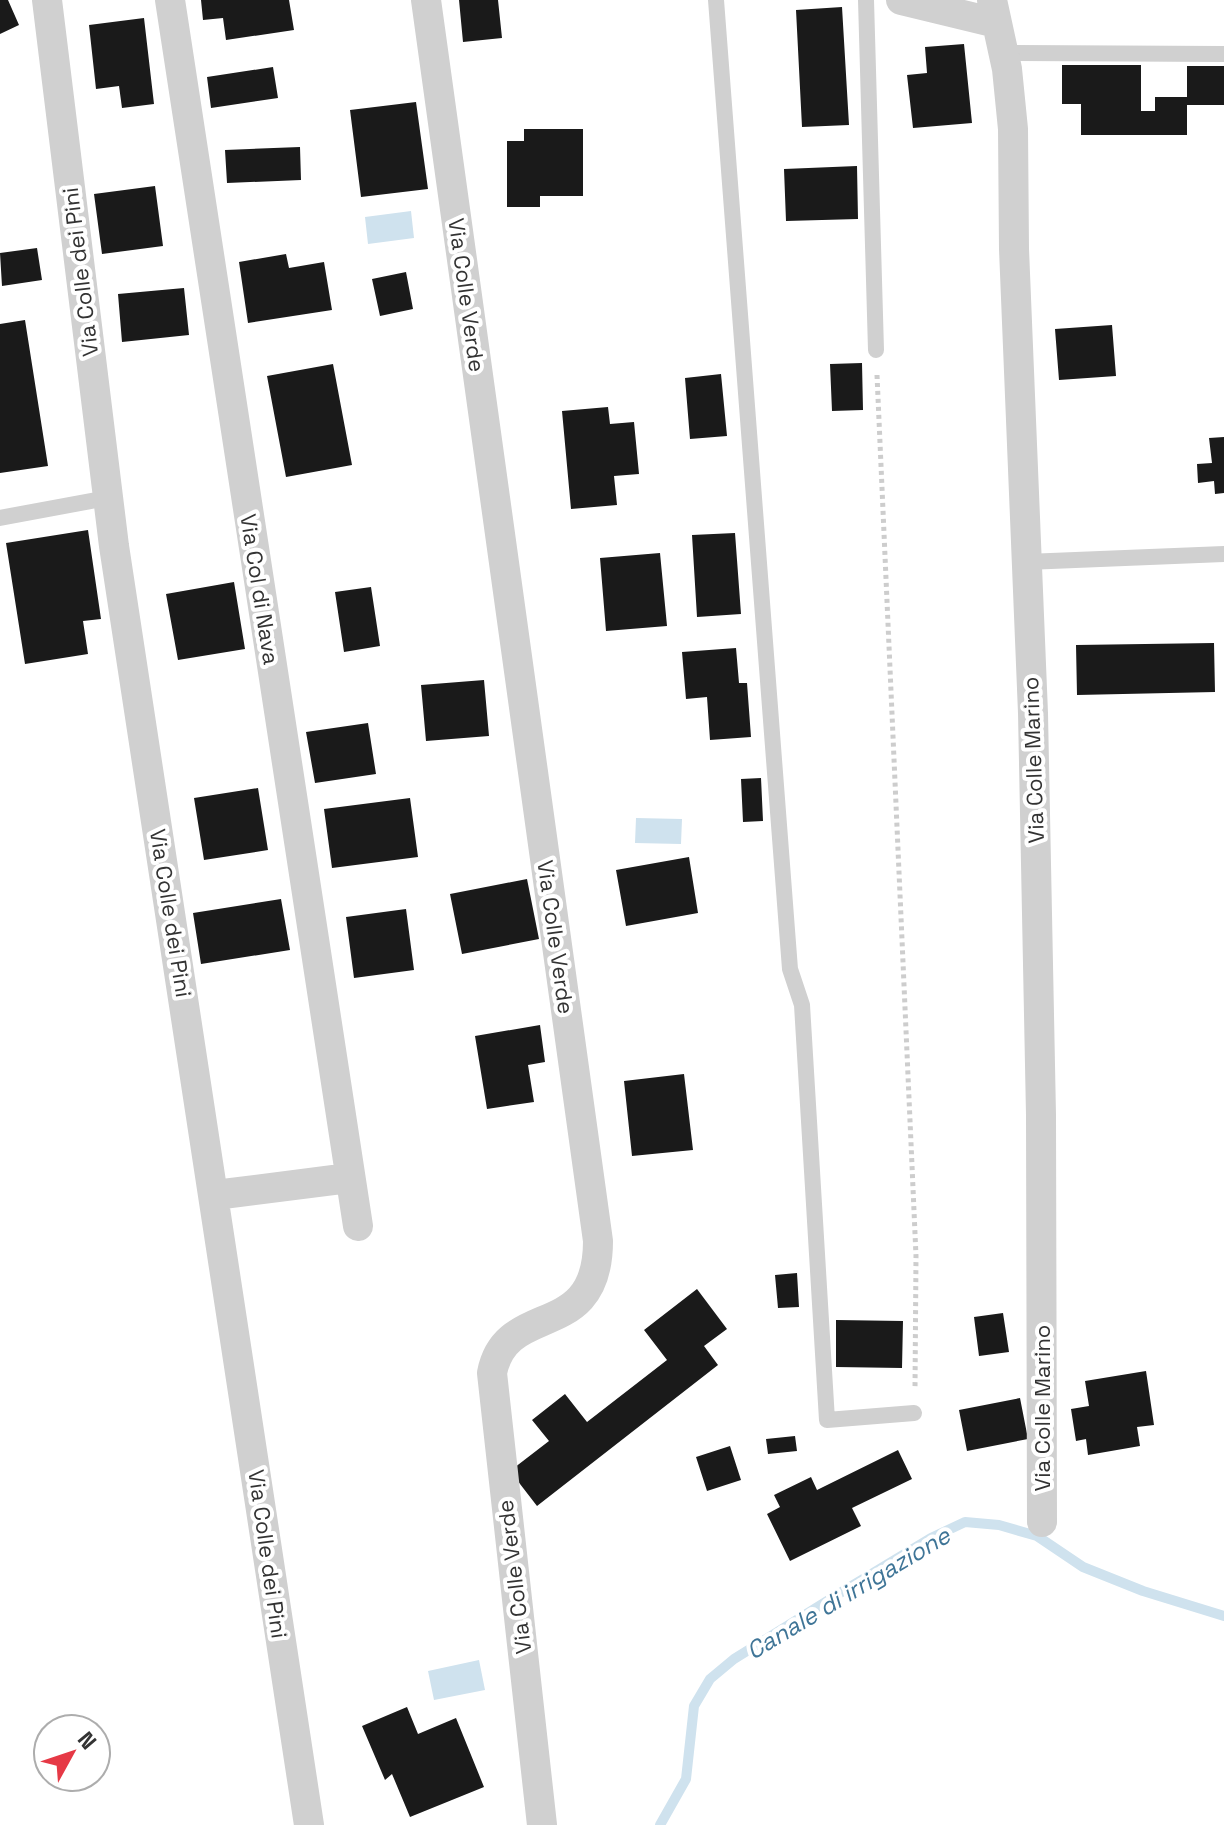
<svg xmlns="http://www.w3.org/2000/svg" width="1224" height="1825" viewBox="0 0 1224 1825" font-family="'Space Grotesk',sans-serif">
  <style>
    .water { fill: #cfe2ee }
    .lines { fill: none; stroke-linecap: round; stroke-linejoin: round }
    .stream { stroke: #cfe2ee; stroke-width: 10 }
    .building { fill: #1a1a1a }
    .path { stroke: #cdcdcd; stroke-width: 5; stroke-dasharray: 4 4; stroke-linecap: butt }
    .lane { stroke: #d0d0d0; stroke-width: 16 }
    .street { stroke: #d0d0d0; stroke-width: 30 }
    .labels { text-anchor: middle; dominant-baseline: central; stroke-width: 8; stroke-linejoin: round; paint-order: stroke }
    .street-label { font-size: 22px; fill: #333; stroke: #fff }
    .water-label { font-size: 24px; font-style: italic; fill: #3f7597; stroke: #fff }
  </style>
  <rect width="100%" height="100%" fill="#fff"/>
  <path class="water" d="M411 211 414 238 368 244 365 217Z
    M636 818 682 819 681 844 635 843Z
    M479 1660 485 1690 434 1700 428 1671Z"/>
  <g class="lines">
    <path class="stream" d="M660 1825 686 1779 694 1706 710 1679 734 1659 840 1593 931 1538 965 1522 999 1525 1037 1536 1083 1567 1143 1591 1224 1616"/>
  </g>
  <path class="building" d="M0 0H8L19 25 0 34Z
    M201 0H289L294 30 226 40 223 18 203 20Z
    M459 0H498L502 38 463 42Z
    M842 7 849 125 802 127 796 10Z
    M144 18 154 104 122 108 119 86 96 89 89 25Z
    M964 44 972 123 913 128 907 75 927 73 925 47Z
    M1062 65H1141V111H1155V97H1187V66H1224V105H1187V135H1081V104H1062Z
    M273 67 278 98 211 108 207 77Z
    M416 102 428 189 361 197 350 110Z
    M524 129H583V196H540V207H507V141H524Z
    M300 147 301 180 227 183 225 150Z
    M857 166 858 219 786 221 784 169Z
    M155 186 163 246 102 254 94 194Z
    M37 248 42 280 2 286 0 253Z
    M286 254 289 268 324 262 332 310 248 323 239 262Z
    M406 272 413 309 380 316 372 279Z
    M184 288 189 335 122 342 118 294Z
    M25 320 48 466 0 473V324Z
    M1112 325 1116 376 1059 380 1055 329Z
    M862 363 863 410 832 411 830 364Z
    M333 364 352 465 286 477 267 376Z
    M721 374 727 436 690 439 685 378Z
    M608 407 610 424 634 422 639 474 614 476 617 505 571 509 562 411Z
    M1224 437V493L1215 494 1214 481 1198 483 1197 464 1212 463 1209 438Z
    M88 530 101 619 83 621 88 654 25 664 6 543Z
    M735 533 741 614 697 617 692 535Z
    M660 553 667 626 606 631 600 558Z
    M234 582 245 649 178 660 166 594Z
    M371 587 380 646 344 652 335 592Z
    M1214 643 1215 692 1077 695 1076 645Z
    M736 648 739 683H747L751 737 710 740 707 697 686 699 682 652Z
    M484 680 489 736 426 741 421 685Z
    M368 723 376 774 315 783 306 732Z
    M761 778 763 821 743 822 741 779Z
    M258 788 268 850 204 860 194 798Z
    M410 798 418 857 332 868 324 809Z
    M689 857 698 913 626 926 616 870Z
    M527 879 539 939 462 954 450 894Z
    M281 899 290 950 201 964 193 913Z
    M406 909 414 970 354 978 346 917Z
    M540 1025 545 1062 528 1065 534 1102 487 1109 475 1036Z
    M684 1074 693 1150 632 1156 624 1081Z
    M797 1273 799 1307 778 1308 775 1275Z
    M697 1289 727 1329 704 1346 718 1365 537 1506 510 1471 549 1441 532 1420 565 1394 587 1422 667 1360 644 1330Z
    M1003 1313 1009 1352 979 1356 974 1317Z
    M836 1320 903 1321 902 1368 836 1367Z
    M1146 1371 1154 1425 1137 1427 1140 1446 1088 1455 1086 1439 1076 1441 1071 1409 1089 1406 1085 1381Z
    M1020 1398 1028 1439 967 1451 959 1410Z
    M795 1436 797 1451 768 1454 766 1439Z
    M730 1446 741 1480 707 1491 696 1457Z
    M898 1450 912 1479 852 1508 861 1526 790 1561 767 1514 780 1507 774 1495 811 1477 817 1490Z
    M407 1707 418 1734 456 1718 484 1787 410 1817 392 1774 385 1780 362 1726Z"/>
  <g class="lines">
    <path class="path" d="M877 375 916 1256 915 1388"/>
    <path class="lane" d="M716 0 790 969 802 1005 827 1420 914 1413
      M866 0 876 350
      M1004 53 1224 54
      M0 518 107 498
      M1026 562 1224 554"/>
    <path class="street" d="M47 0 114 546 309 1825
      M170 0 358 1226
      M426 0 598 1241C598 1344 506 1299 492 1373L542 1825
      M901 0 996 23
      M992 0 1007 69 1013 129 1014 249 1033 713 1041 1115 1042 1522
      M215 1195 349 1178"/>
  </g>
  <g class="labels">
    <g class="street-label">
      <text transform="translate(80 272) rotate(-97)">Via Colle dei Pini</text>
      <text transform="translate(467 295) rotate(82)">Via Colle Verde</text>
      <text transform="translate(260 589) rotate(81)">Via Col di Nava</text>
      <text transform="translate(1033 760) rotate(-92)">Via Colle Marino</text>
      <text transform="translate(171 913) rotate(81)">Via Colle dei Pini</text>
      <text transform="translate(556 937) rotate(82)">Via Colle Verde</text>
      <text transform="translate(1042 1408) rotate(-90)">Via Colle Marino</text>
      <text transform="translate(268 1554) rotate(82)">Via Colle dei Pini</text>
      <text transform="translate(514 1577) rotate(-97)">Via Colle Verde</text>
    </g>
    <g class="water-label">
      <text transform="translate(848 1593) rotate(-31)">Canale di irrigazione</text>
    </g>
  </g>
  <g transform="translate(72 1753) rotate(50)"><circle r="38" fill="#ffffff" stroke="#adadad" stroke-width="2"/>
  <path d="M0-6L14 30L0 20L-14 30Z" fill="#e63946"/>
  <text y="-12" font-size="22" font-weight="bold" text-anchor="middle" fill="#333333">N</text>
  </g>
</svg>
